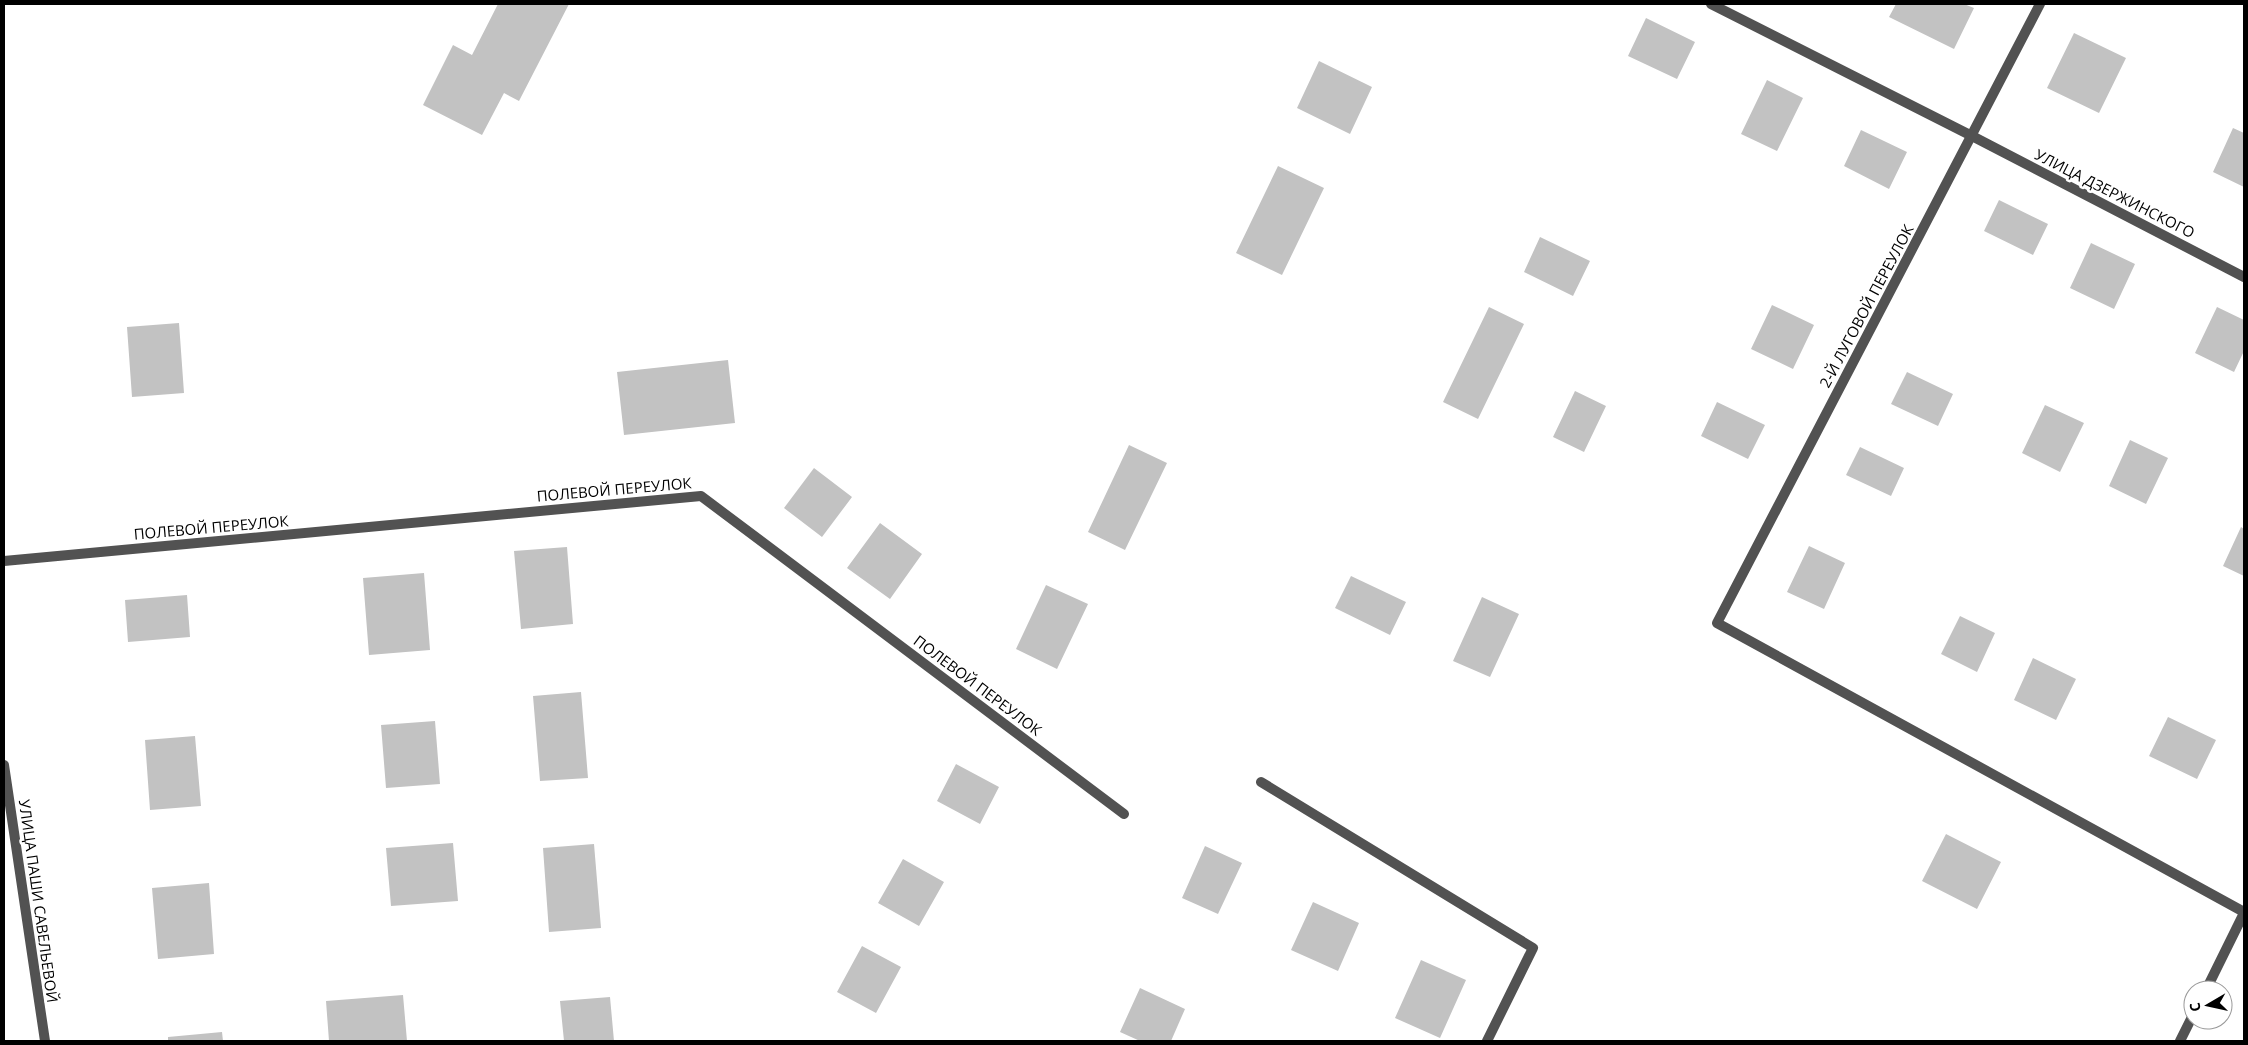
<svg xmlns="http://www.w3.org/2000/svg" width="2248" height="1045" viewBox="0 0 2248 1045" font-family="'Open Sans',sans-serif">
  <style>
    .building { fill: #c2c2c2 }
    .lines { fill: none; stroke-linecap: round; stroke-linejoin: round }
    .service { stroke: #525252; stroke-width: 10 }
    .minor { stroke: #525252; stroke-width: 10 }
    .labels { text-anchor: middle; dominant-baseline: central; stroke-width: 5; stroke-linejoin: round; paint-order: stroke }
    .street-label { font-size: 15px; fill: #000; stroke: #fff }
  </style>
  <rect width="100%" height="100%" fill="#fff"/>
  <path class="building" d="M498 4H569L519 101 504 93 482 135 423 105 453 45 472 55Z
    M1896 4H1964L1974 8 1954 49 1889 17Z
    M1646 18 1695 42 1677 79 1628 56Z
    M2074 33 2126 58 2099 113 2047 88Z
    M1319 61 1372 87 1350 134 1297 108Z
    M1767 80 1803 98 1777 151 1741 134Z
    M2233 128 2244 133V187L2213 172Z
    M1861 130 1907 152 1889 189 1844 166Z
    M1278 166 1324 188 1282 275 1236 253Z
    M1999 200 2048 224 2033 255 1984 231Z
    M1540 237 1590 261 1573 296 1524 272Z
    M2091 243 2135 264 2114 309 2070 288Z
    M1772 305 1814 325 1793 369 1751 349Z
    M1489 307 1524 324 1478 419 1443 402Z
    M2217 307 2244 320V351L2234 372 2195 353Z
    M179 323 184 393 132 397 127 327Z
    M728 360 735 423 624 435 617 372Z
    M1907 372 1953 394 1938 426 1891 404Z
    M1575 391 1606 406 1584 452 1553 437Z
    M1717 402 1765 425 1748 459 1701 436Z
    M2045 405 2084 423 2060 472 2022 453Z
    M2130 440 2168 458 2146 504 2109 486Z
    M1129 445 1167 463 1125 550 1088 532Z
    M1860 447 1904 468 1891 496 1846 475Z
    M814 468 852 497 822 537 784 508Z
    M880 523 922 554 890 599 847 568Z
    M2241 527 2244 529V576L2223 566Z
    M1809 546 1845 563 1824 609 1787 592Z
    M567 547 573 624 521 629 514 551Z
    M424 573 430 650 369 655 363 578Z
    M1351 576 1406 602 1390 635 1335 608Z
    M1046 585 1088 604 1057 669 1016 649Z
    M187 595 190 637 128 642 125 600Z
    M1482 597 1519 614 1490 677 1453 661Z
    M1960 616 1995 633 1977 672 1941 654Z
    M2033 658 2076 679 2056 720 2014 700Z
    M581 692 588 778 540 781 533 696Z
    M2168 717 2216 740 2197 779 2149 756Z
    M435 721 440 784 386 788 381 725Z
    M195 736 201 806 150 810 145 740Z
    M956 764 999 787 980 824 937 801Z
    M1946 834 2001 862 1977 909 1922 881Z
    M453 843 458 901 391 906 386 848Z
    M594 844 601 928 549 932 543 848Z
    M1205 846 1242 863 1218 914 1182 898Z
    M903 859 944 882 919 926 878 903Z
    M209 883 214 954 158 959 152 888Z
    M1313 902 1359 923 1338 971 1291 950Z
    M862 946 901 967 876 1013 837 992Z
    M1421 960 1466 980 1440 1038 1395 1018Z
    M1140 988 1185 1009 1171 1041H1140L1120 1032Z
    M403 995 407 1041H329L326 1001Z
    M610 997 614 1041H564L560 1001Z
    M222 1032 223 1041H168V1037Z"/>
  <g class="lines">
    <path class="service" d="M1711 4 1972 136
      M4 561 701 496 1124 814
      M4 765 45 1041"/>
    <path class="minor" d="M2040 4 1717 623 2244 912
      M1972 136 2244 277
      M1261 782 1533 948 1487 1041
      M2206 990 2244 913
      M2180 1041 2193 1015"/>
  </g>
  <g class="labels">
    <g class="street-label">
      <text transform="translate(2115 193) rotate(27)">УЛИЦА ДЗЕРЖИНСКОГО</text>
      <text transform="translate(1866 306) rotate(-62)">2-Й ЛУГОВОЙ ПЕРЕУЛОК</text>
      <text transform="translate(614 489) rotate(-5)">ПОЛЕВОЙ ПЕРЕУЛОК</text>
      <text transform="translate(211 527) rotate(-5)">ПОЛЕВОЙ ПЕРЕУЛОК</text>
      <text transform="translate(978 685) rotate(37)">ПОЛЕВОЙ ПЕРЕУЛОК</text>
      <text transform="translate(39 901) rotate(82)">УЛИЦА ПАШИ САВЕЛЬЕВОЙ</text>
    </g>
  </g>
  <rect width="2248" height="1045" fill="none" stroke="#000000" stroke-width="10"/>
  <g transform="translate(2208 1005) rotate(261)"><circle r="24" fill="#ffffff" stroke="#999999"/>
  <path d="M0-4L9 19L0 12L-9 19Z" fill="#000000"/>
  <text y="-8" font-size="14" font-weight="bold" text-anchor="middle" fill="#000000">С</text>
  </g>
</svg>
